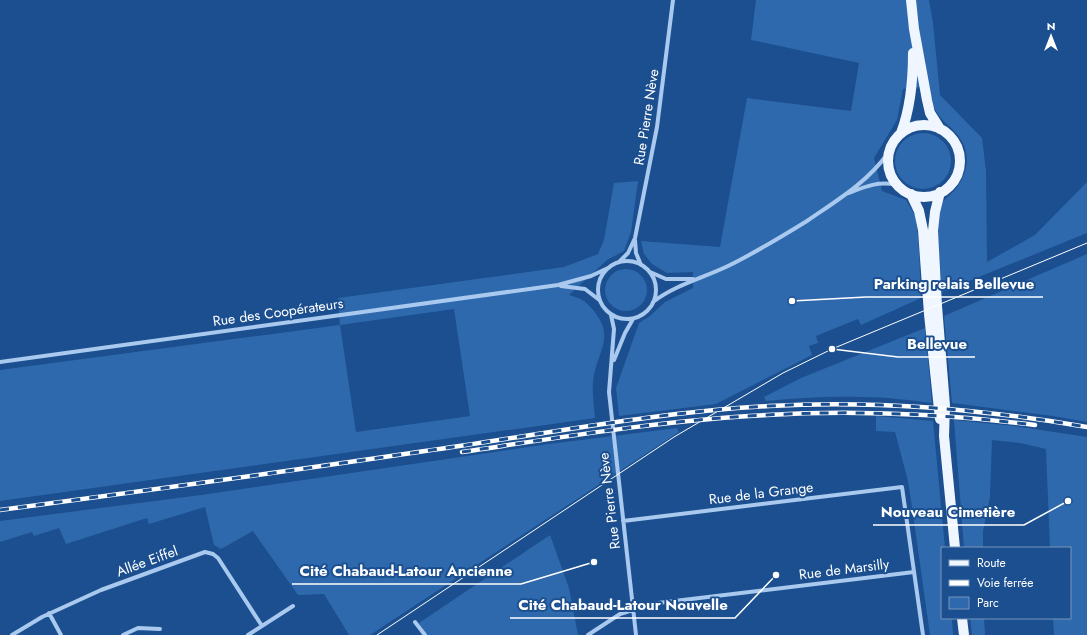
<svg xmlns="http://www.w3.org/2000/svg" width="1087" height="635" viewBox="0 0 1087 635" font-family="Jost,sans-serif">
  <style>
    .green { fill: #2e69ad; fill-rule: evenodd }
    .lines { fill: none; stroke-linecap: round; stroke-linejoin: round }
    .minor { stroke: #a9c9ee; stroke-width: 4 }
    .primary { stroke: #f0f6ff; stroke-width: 10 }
    .tram { stroke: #fff; stroke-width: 1 }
    .rail-casing { stroke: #fff; stroke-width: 4.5 }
    .rail { stroke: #1b4f8f; stroke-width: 3; stroke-dasharray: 9; stroke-linecap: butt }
    .labels { text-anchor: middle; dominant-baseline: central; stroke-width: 4; stroke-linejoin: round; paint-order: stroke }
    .street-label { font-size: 14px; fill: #fff; stroke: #1b4f8f }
    .leader { fill: none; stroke: #fff; stroke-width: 1.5 }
    .callout-dot { fill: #fff; stroke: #1b4f8f; stroke-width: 1.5 }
    .callout-label { font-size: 15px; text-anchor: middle; font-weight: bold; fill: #fff; stroke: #1b4f8f; stroke-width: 4; stroke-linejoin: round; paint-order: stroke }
  </style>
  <rect width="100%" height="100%" fill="#1b4f8f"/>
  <path class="green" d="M756 0H929L933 23 940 95 982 138 986 171 987 262 1035 235 1087 182V233L942 292 938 237 939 205C944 200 950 195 955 190 969 172 972 151 956 133 949 125 938 118 934 107 932 100 931 93 929 86L903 89 897 120 874 158 882 191 906 200 916 217 919 249 921 298 861 325 858 319 816 336 818 343 809 346 812 355 716 404 619 416 616 388 639 323 650 316 665 302 693 288V272L667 273 652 264 644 254 641 241 720 247 747 98 851 111 859 63 751 40Z
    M895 161a28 28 0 1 1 56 0a28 28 0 1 1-56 0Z
    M638 181 631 232 624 251 607 260 569 295C583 299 584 300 594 311 616 338 596 353 593 381 592 393 594 406 595 418L0 501V370L340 325 338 298 564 267 598 254 604 240 614 183ZM454 309 470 416 356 432 340 325Z
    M1087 254V422L1053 416 952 403 944 316Z
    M605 290a21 21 0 1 1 42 0a21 21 0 1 1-42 0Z
    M925 328 932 403C909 400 885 397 861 397 829 396 798 398 766 401L764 397 801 378Z
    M876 416 933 421 945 548H942V618H952L953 635H930L913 514 908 481 895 432 876 431Z
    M954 420 1014 426 1087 437V635H1054L1053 618H1070V548H1050L1046 449 1020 443 992 440 990 497 983 531V548H964Z
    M677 428 679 432 370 635H349L324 594 298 595 253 531 221 549 214 545 205 507 149 524 147 518 66 544 59 528 34 536 32 532 0 542V521L201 495 549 444Z
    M550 535 569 588 578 635H427L419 623Z
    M970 618H984L985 635H972Z"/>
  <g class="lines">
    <path class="minor" d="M849 193C866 186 879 181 897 185
      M635 240 636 253 641 265
      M598 290a29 29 0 1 1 58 0a29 29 0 1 1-58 0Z
      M619 262 628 253 635 238 657 127 673 0
      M650 272 666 279H693
      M561 286 585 289 598 299
      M653 302C675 285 703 278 728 266 755 253 781 237 807 221 836 201 868 182 888 153
      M611 315 614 329 609 392 636 635
      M614 360 625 333 633 319
      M0 362 558 285 591 276 608 268
      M623 521 902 487 923 635
      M633 606 914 572
      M49 613 61 635
      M415 622 425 635
      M12 635 42 617 101 590 205 552 213 554 218 558 262 626
      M123 635 138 628 160 629
      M248 635 293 606
      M588 635 620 614 633 610"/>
    <path class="primary" d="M911 0 914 29 927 100 930 113 940 129
      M888 161a36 36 0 1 1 72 0a36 36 0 1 1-72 0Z
      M901 133C911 107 913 80 913 53
      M940 192 935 212 933 231 937 306 945 406 944 436 955 548
      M911 194 919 211 923 230 929 314 940 419
      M962 618 964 635"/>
    <path class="tram" d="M377 635 674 437 783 373 832 349 1087 243"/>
    <g class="rail-casing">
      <path id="rail" d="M462 452C563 437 665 420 767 415 856 410 946 414 1035 425
        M0 510C142 491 284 472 425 451 540 435 654 412 769 406 875 400 982 409 1087 427"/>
    </g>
    <use href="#rail" class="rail"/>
  </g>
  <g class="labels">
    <g class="street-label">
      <text transform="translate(646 117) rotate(-81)">Rue Pierre Nève</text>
      <text transform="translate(278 312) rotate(-8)">Rue des Coopérateurs</text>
      <text transform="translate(761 493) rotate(-7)">Rue de la Grange</text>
      <text transform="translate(609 501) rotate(-97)">Rue Pierre Nève</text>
      <text transform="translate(147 561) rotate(-20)">Allée Eiffel</text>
      <text transform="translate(844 569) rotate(-7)">Rue de Marsilly</text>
    </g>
  </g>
  <path class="leader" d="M792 301L866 297H1043M832 349L898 357H975M1068 501L1024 525H873M594 562L521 584H292M776 575L735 618H510"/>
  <g class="callout-dot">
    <circle cx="792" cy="301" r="4"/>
    <circle cx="832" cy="349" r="4"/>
    <circle cx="1068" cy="501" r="4"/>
    <circle cx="594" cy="562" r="4"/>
    <circle cx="776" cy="575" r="4"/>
  </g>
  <g class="callout-label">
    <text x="954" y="289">Parking relais Bellevue</text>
    <text x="937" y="349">Bellevue</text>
    <text x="948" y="517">Nouveau Cimetière</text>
    <text x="406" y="576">Cité Chabaud-Latour Ancienne</text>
    <text x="623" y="610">Cité Chabaud-Latour Nouvelle</text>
  </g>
  <rect x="941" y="547" width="130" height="72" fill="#1b4f8f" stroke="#7695bc"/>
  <rect x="949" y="560" width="20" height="6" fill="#f0f6ff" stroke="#7695bc"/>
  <text x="977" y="567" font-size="12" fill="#ffffff">Route</text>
  <rect x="949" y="580" width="20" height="6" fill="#ffffff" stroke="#7695bc"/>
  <text x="977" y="587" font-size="12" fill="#ffffff">Voie ferrée</text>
  <rect x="949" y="597" width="20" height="12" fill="#2e69ad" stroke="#7695bc"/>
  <text x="977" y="607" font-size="12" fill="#ffffff">Parc</text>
  <g transform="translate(1051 36)" stroke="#1b4f8f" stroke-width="3" paint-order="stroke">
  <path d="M0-3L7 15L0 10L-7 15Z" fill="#ffffff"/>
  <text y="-6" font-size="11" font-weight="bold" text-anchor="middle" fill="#ffffff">N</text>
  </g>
</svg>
